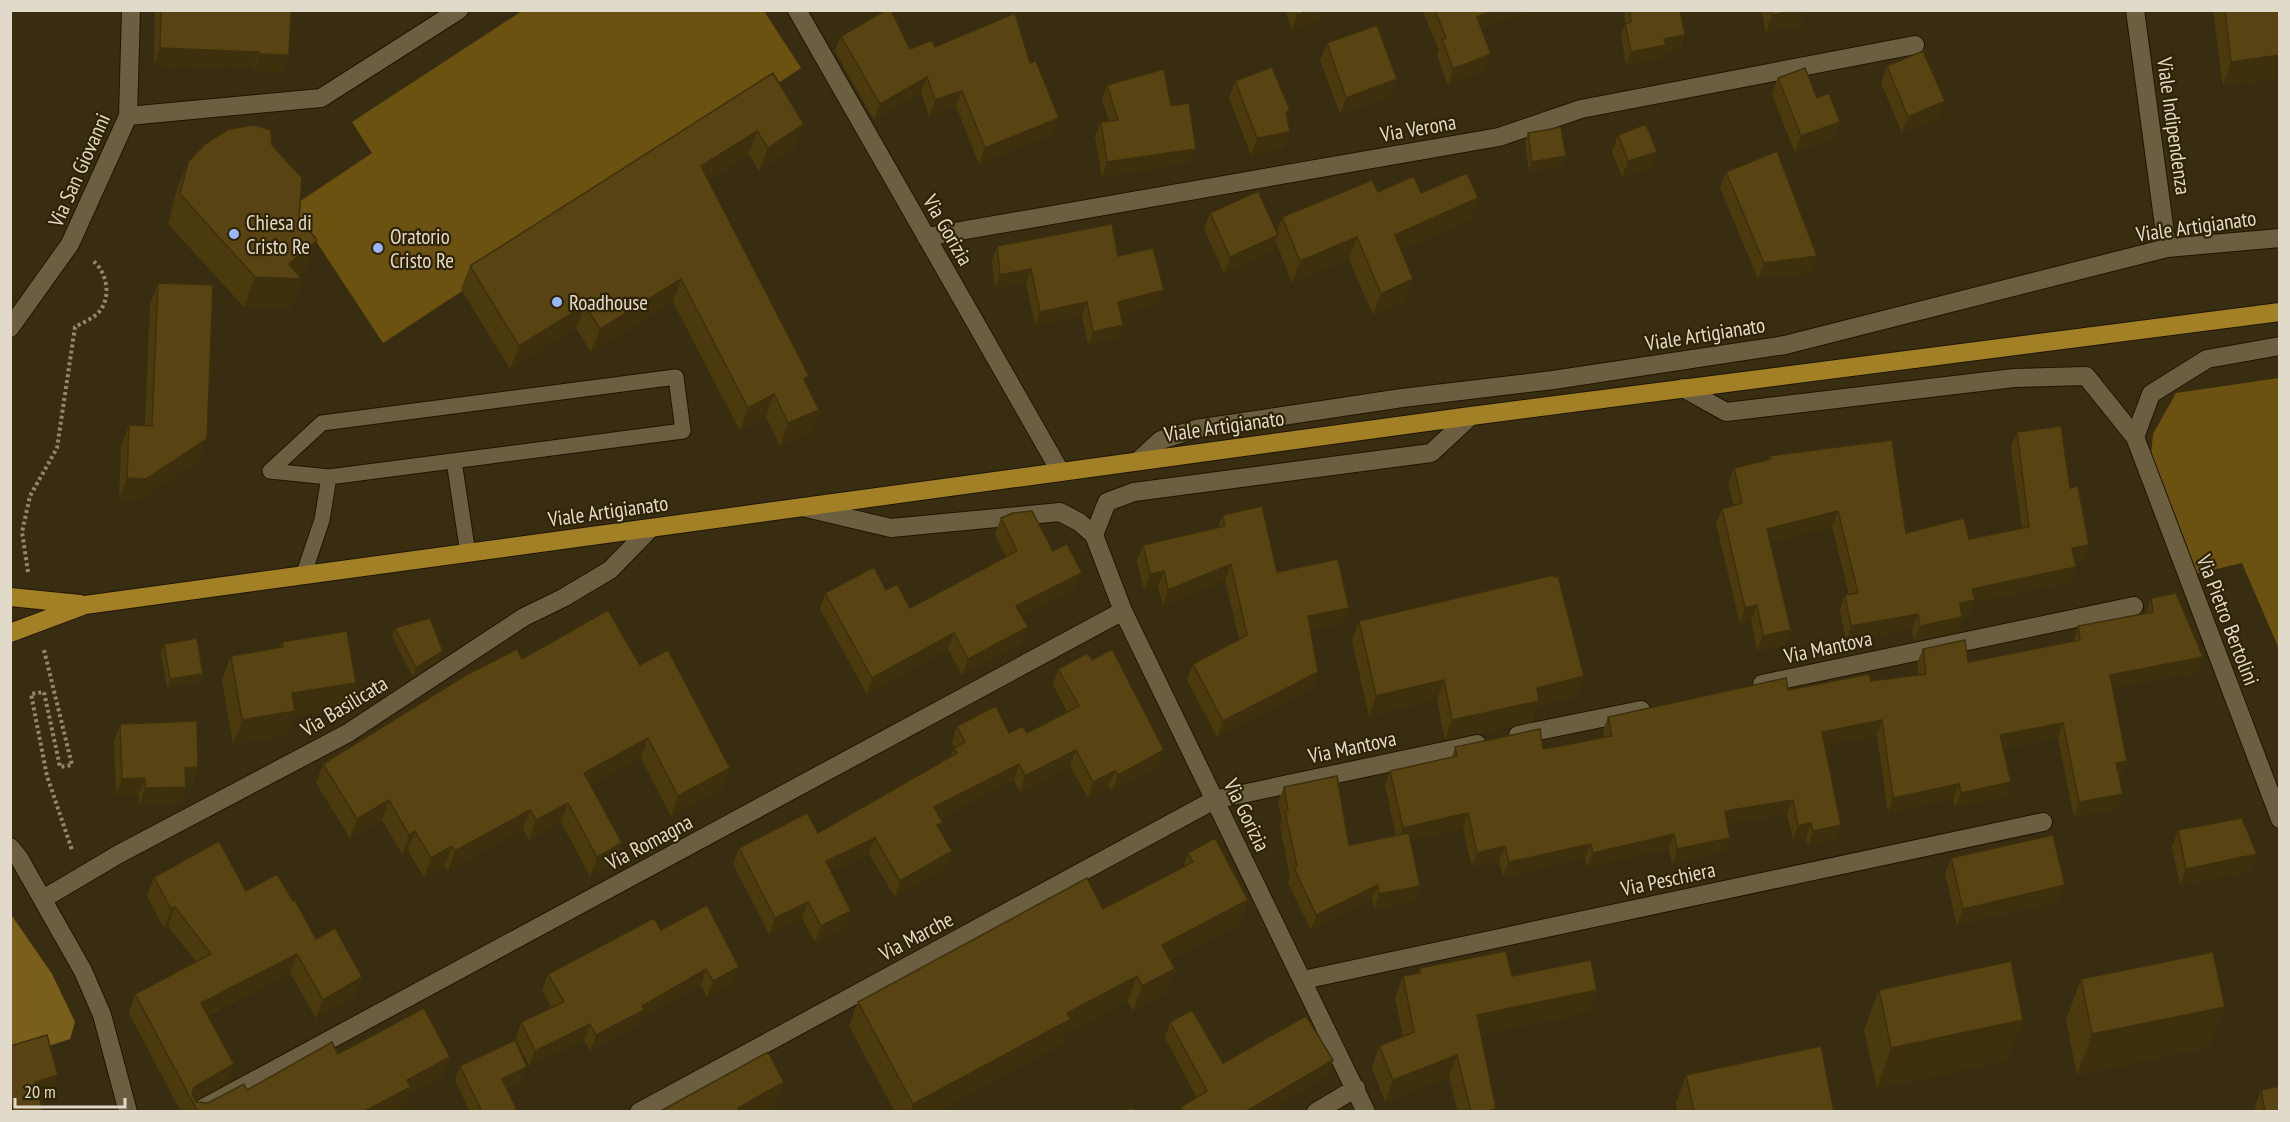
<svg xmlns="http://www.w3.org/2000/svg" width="2290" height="1122" viewBox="0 0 2290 1122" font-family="'PT Sans Narrow',sans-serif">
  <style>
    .green { fill: #6b5210 }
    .forest { fill: #795e1c }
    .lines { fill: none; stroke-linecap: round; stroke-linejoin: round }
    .lane-casing { stroke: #201500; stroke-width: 17 }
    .street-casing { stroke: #201500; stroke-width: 20 }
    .secondary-casing { stroke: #201500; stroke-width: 20 }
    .primary-casing { stroke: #201500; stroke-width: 20 }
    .path { stroke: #918772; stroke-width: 4; stroke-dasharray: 3 3; stroke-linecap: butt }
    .lane { stroke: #6c5f41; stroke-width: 15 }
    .street { stroke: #6c5f41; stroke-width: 18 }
    .secondary { stroke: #6c5f41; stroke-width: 18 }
    .primary { stroke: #a18026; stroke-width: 18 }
    .wall { fill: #4c3a0f }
    .shaded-wall { fill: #3e300d }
    .building { fill: #584412; stroke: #3e300d; stroke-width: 1.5 }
    .poi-dot { fill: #97b6fd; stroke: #2f2306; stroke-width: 2 }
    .labels { text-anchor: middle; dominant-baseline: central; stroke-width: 4.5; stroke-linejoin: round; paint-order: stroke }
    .street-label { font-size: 21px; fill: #e1d9c9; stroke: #2f2306 }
    .poi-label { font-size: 21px; fill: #e1d9c9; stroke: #2f2306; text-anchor: start }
  </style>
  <rect width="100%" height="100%" fill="#392d11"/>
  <path class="green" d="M522 11H764L801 68 383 343 293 206 372 153 352 122Z
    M2279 378V649L2242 563 2195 574 2151 455 2153 434 2176 393Z"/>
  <path class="forest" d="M10 913 52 974 75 1022 70 1039 11 1058Z"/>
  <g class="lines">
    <g class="lane-casing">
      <path id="lane" d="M676 377 683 431 329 477 270 471 322 423Z
        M454 461 468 554
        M303 576 322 520 329 477"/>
    </g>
    <g class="street-casing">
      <path id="street" d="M797 10 1060 471
        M2135 10 2167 248
        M128 116 321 98 459 10
        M926 237 1499 137 1581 109 1915 45
        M10 328 70 244 128 116 131 10
        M1683 388 1726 412 2014 378 2086 376 2135 437 2280 819
        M2135 437 2151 394 2207 359 2280 346
        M1138 461 1161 440 1196 429 1402 398 1553 380 1785 345 2167 248 2280 238
        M802 507 891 528 1060 512 1079 522 1094 535 1123 611 1366 1112
        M1094 535 1107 502 1134 492 1431 453 1471 416
        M1762 684 2134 606
        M1518 735 1641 710
        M43 899 119 854 348 733 524 617 563 598 610 570 651 528
        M1303 980 2043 822
        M196 1112 1123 611
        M639 1112 1214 800 1477 744
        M1316 1112 1356 1088"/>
    </g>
    <g class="secondary-casing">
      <path id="secondary" d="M10 847 19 858 83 971 102 1015 128 1112"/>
    </g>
    <g class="primary-casing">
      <path id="primary" d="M10 597 80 604
        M10 633 85 605 1471 416 2280 312"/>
    </g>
    <path class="path" d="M28 572 22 532 30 496 57 448 75 327C82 323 94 318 99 312 112 297 107 271 92 260
      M44 650 72 765 60 767 44 692 31 694 47 776 72 850"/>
    <use href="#lane" class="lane"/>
    <use href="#street" class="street"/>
    <use href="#secondary" class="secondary"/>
    <use href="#primary" class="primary"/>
  </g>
  <path class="wall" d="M155 10H291L283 72 253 71V68L154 65Z
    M1285 10H1322L1319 19 1292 30Z
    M1422 10H1534L1481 29 1485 70 1448 85 1437 55 1439 50Z
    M1624 10H1680L1685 35 1680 48 1664 51 1661 58 1626 65 1621 36 1625 24Z
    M1761 10H1807L1801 26 1766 32Z
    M2213 10H2280V78L2223 86Z
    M841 36 910 49 1030 63 1053 134 979 164 956 106 929 116 921 93 874 120 835 51Z
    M1327 43 1391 96 1340 114 1320 60Z
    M1887 66 1939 118 1902 133 1881 83Z
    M773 73 796 147 759 171 749 154 708 180 819 410 811 432 780 446 766 417 740 431 673 302 591 352 576 328 510 369 461 289 470 266Z
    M1778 78 1817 98 1834 138 1795 153 1772 94Z
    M1235 81 1290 110 1287 119 1290 132 1284 148 1251 155 1229 98Z
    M1107 85 1190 163 1102 177 1095 137 1101 122 1109 121 1102 100Z
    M1528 133 1566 156 1563 165 1529 171 1525 142Z
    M1618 135 1651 169 1622 177 1612 152Z
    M272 145 299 218 306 271 299 276 302 279 291 310 244 307 168 224 176 192 188 162Z
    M1726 172 1817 256 1811 272 1758 279 1720 188Z
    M1378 192 1421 193 1478 198 1470 220 1401 250 1405 301 1373 315 1349 259 1292 283 1276 242 1272 251 1224 273 1204 229 1210 213 1277 232 1282 217Z
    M997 246 1118 256 1164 290 1159 304 1121 314 1118 338 1088 345 1082 316 1035 325 1026 283 995 289 992 260Z
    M158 283 199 460 138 501 119 499 121 447 129 425 145 426 150 304Z
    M2017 432 2070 488 2089 545 2083 560 2075 562 2076 567 2071 582 1974 602 1970 615 1962 617 1957 632 1914 641 1912 629 1846 641 1840 610 1845 595H1849L1832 526 1770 542 1791 630 1785 645 1757 651 1751 620 1740 623 1716 524 1722 509 1734 505 1728 483 1734 468 1768 460 1769 456 1906 533 1969 539 2022 528 2011 447Z
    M1223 515 1277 572 1349 608 1343 623 1311 630 1318 672 1313 688 1217 737 1187 680 1193 664 1239 639 1225 580 1163 605 1158 586 1144 590 1137 561 1143 545 1218 527Z
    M1001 518 1053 551 1076 588 1022 616V643L962 675 948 649 867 694 820 609 825 593 886 590 910 608 1006 557 995 534Z
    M2151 598 2198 672 2112 688 2127 761 2121 775 2119 776 2117 808 2074 817 2058 738 2003 748 2006 796 1955 807 1953 799 1888 812 1877 735 1825 745 1836 839 1808 846 1806 838 1793 840 1787 814 1727 824 1730 838 1725 852 1672 864 1669 848 1587 867 1585 858 1503 877 1499 861 1472 867 1463 828 1411 840 1415 901 1374 909 1372 899 1311 930 1288 883 1290 877 1280 826 1282 820 1278 802 1284 787 1349 845 1396 836 1385 785 1390 771 1452 757 1455 747 1543 749 1604 738 1603 731 1608 717 1788 690 1871 681 1919 675 1917 663 1923 649 1968 662 2073 642 2078 626 2146 614Z
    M1359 621 1584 676 1577 696 1537 707 1532 722 1445 740 1437 700 1369 716 1352 641Z
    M395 628 443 651 439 659 413 677 392 637Z
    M282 642 347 707 294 716 287 735 233 744 222 680 231 656 280 648Z
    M164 644 203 674 200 682 167 688 161 652Z
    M522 659 640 665 723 788 671 816 641 758 590 785 615 863 590 876 561 822 529 840 523 829 448 871 445 866 424 877 408 851 402 854 382 820 350 838 316 783 323 764Z
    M1058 669 1158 766 1112 791 1109 787 1088 798 1070 766 1020 792 1014 780 940 818V830L952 851 946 867 895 897 869 854 831 872 851 911 845 927 815 942 802 918 769 934 733 864 739 848 818 833 951 756 954 748 952 742 957 726 1009 733H1027L1067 712 1053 685Z
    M120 724 198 767 192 784H186V787L180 803 139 805V795H116L114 741Z
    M2178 830 2257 854 2251 871 2180 885 2172 847Z
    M1188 853 1248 900 1240 924 1170 960 1175 969 1166 994 1133 1011 1128 1001 1066 1033 1062 1044 936 1112H895L849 1026 858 1002 1103 909 1183 868Z
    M1951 858 2059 901 1957 925 1945 874Z
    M154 877 246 891 316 939 362 977 355 996 316 1018 290 973 208 1015 227 1083 195 1101 196 1102 208 1103 247 1090 338 1054 443 1076 408 1095 404 1106 393 1112H181L129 1013 135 994 196 962 168 926 164 928 147 896Z
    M661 930 733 982 707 997 701 985 640 1019 638 1025 590 1051 584 1040 529 1066 516 1038 521 1022 552 1008 542 990 548 974Z
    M1420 968 1512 976 1597 990 1589 1012 1481 1034 1496 1109 1495 1112H1458L1449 1077 1385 1102 1372 1068 1379 1046 1403 1037 1395 998 1403 976 1418 973Z
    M2081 979 2210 1047 2077 1075 2066 1020Z
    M1879 990 2009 1060 1877 1089 1864 1030Z
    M1170 1022 1223 1063 1333 1060 1327 1076 1266 1112H1179L1181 1107 1197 1098 1165 1038Z
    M10 1046 50 1098 40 1101 43 1112H10Z
    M460 1066 522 1081 506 1089 518 1112H470L455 1080Z
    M1686 1075 1834 1112H1677L1676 1103Z
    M2261 1090 2280 1112H2256L2255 1106Z"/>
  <path class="shaded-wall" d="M1309 10H1322L1319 19 1292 30 1297 15Z
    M1495 10H1534L1471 33 1477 17Z
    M1798 10H1807L1801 26 1766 32 1772 15Z
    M1685 35 1680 48 1664 51 1661 58 1626 65 1631 52 1664 39Z
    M160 48 259 52 253 68 154 65Z
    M259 54 289 55 283 72 253 71Z
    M1491 54 1485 70 1448 85 1453 69Z
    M2280 55V78L2223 86 2231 62Z
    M927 77 921 93 874 120 880 104Z
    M1397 79 1391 96 1340 114 1346 98Z
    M962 91 956 106 929 116 935 100Z
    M1945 101 1939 118 1902 133 1908 117Z
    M1290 110 1284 127 1286 112Z
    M1059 118 1053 134 979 164 985 148Z
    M1840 122 1834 138 1795 153 1801 136Z
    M804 124 796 147 759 171 768 148Z
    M757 131 749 154 693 189 701 166Z
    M1290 132 1284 148 1251 155 1257 138Z
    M1196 149 1190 163 1102 177 1107 162Z
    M1657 152 1651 169 1622 177 1628 161Z
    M1566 156 1563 165 1529 171 1532 162Z
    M1478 198 1470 220 1387 256 1395 235Z
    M1278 235 1272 251 1224 273 1230 257Z
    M1357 237 1349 259 1292 283 1300 261Z
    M317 240 306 271 296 279H302L291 310 244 307 255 277 289 264Z
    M1817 256 1811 272 1758 279 1764 263Z
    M1031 269 1026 283 995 289 1000 275Z
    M681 279 673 302 591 352 600 329Z
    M1413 279 1405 301 1373 315 1381 294Z
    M1164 290 1159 304 1113 316 1118 302Z
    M1087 302 1082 316 1035 325 1040 312Z
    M585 305 576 328 510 369 519 346Z
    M1123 325 1118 338 1088 345 1093 332Z
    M774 394 766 417 740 431 748 408Z
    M819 410 811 432 780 446 788 423Z
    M207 439 199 460 138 501 119 499 127 478Z
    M1838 511 1832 526 1761 544 1767 529Z
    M2089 545 2083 560 2067 563 2072 548Z
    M1231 564 1225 580 1163 605 1168 590Z
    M2076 567 2071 582 1974 602 1970 615 1955 618 1960 603 1972 589Z
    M1164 571 1158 586 1144 590 1150 574Z
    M1082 573 1076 588 1011 622 1016 606Z
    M1757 605 1751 620 1740 623 1745 608Z
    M1349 608 1343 623 1302 632 1308 616Z
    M1918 614 1912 629 1846 641 1851 626Z
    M1962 617 1957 632 1914 641 1920 626Z
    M1028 627 1022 643 962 675 968 659Z
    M1791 630 1785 645 1757 651 1763 636Z
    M954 633 948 649 867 694 872 678Z
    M443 651 439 659 413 677 416 668Z
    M2203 657 2198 672 2105 689 2110 675Z
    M1318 672 1313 688 1217 737 1223 721Z
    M203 674 200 682 167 688 170 679Z
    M1584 676 1577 696 1537 707 1532 722 1445 740 1452 720 1537 688Z
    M1444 680 1437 700 1369 716 1376 696Z
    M356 683 347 707 294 716 287 735 233 744 242 720 292 693Z
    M1882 720 1877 735 1817 747 1822 732Z
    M2063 723 2058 738 1995 749 2000 735Z
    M648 738 641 758 576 792 584 773Z
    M1076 750 1070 766 1020 792 1025 776Z
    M1164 750 1158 766 1112 791 1118 775Z
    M2127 761 2121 775 2111 777 2116 763Z
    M1019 764 1014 780 928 824 934 807Z
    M198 767 192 784H179L185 768Z
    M730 768 723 788 671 816 678 796Z
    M1115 771 1109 787 1088 798 1093 782Z
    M145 778 139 795H116L122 779Z
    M2011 782 2006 796 1955 807 1961 793Z
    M1959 784 1953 799 1888 812 1893 798Z
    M186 787 180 803 139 805 145 788Z
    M2123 794 2117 808 2074 817 2079 802Z
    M389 800 382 820 350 838 357 819Z
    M1793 800 1787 814 1719 825 1725 811Z
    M568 803 561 822 529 840 536 820Z
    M530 810 523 829 448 871 455 851Z
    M1468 813 1463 828 1398 843 1403 828Z
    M943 823 937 839V825Z
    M1811 823 1806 838 1793 840 1798 826Z
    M1841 825 1836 839 1808 846 1813 831Z
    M415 831 408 851 402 854 409 835Z
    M1674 834 1669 848 1587 867 1593 853Z
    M875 838 869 854 820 877 826 861Z
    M1730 838 1725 852 1672 864 1677 849Z
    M622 843 615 863 590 876 597 857Z
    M1591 844 1585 858 1503 877 1509 862Z
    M452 846 445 866 424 877 431 858Z
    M1505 846 1499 861 1472 867 1477 853Z
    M952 851 946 867 895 897 900 881Z
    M2257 854 2251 871 2180 885 2186 869Z
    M1378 885 1372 899 1311 930 1316 915Z
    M2065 885 2059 901 1957 925 1963 909Z
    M1420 886 1415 901 1374 909 1379 894Z
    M1248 900 1240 924 1153 969 1162 945Z
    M808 902 802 918 769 934 775 918Z
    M175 907 168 926 164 928 171 909Z
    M851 911 845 927 815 942 821 926Z
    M297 954 290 973 194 1021 201 1003Z
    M739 967 733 982 707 997 713 981Z
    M706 969 701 985 640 1019 638 1025 590 1051 596 1035 642 1006Z
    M1175 969 1166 994 1133 1011 1142 986Z
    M1137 976 1128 1001 1066 1033 1062 1044 936 1112H910L913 1104 1067 1013Z
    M362 977 355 996 316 1018 323 1000Z
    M1597 990 1589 1012 1469 1036 1477 1015Z
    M2225 1007 2210 1047 2077 1075 2092 1034Z
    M2023 1020 2009 1060 1877 1089 1891 1048Z
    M590 1024 584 1040 529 1066 535 1051Z
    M1457 1055 1449 1077 1385 1102 1393 1080Z
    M450 1057 443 1076 408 1095 404 1106 393 1112H363L407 1080Z
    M1333 1060 1327 1076 1266 1112H1245Z
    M234 1064 227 1083 193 1102 190 1097 194 1087Z
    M527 1067 522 1081 496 1093 502 1079Z
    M58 1075 50 1098 26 1105 35 1082Z
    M784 1082 776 1105 764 1112H737L738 1108Z"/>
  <path class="building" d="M161 10H291L289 55 259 54V52L160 48Z
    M886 10H891L910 49 932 40 935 47 1015 13 1030 63 1036 61 1059 118 985 148 962 91 935 100 927 77 880 104 841 36Z
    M1296 10H1309L1297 15Z
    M1435 10H1495L1477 17 1491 54 1453 69 1442 39 1446 38Z
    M1630 10H1680L1685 35 1664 39 1666 45 1631 52 1625 24 1631 22Z
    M1771 10H1798L1772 15Z
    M2225 10H2280V55L2231 62Z
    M1377 25 1397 79 1346 98 1327 43Z
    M1923 51 1945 101 1908 117 1887 66Z
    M1272 67 1290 110 1286 112 1290 132 1257 138 1235 81Z
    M1805 68 1817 98 1829 93 1840 122 1801 136 1778 78Z
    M1164 69 1171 106 1189 103 1196 149 1107 162 1101 122 1118 120 1107 85Z
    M773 73 804 124 768 148 757 131 701 166 809 376 804 379 819 410 788 423 774 394 748 408 681 279 600 329 585 305 519 346 470 266Z
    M1646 124 1657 152 1628 161 1618 135Z
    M254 125 271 130 272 145 302 178 299 218 317 240 289 264 302 279 255 277 180 194 188 162 205 144 229 129Z
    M1561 127 1566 156 1532 162 1528 133Z
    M1777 151 1817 256 1764 263 1726 172Z
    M1467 173 1478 198 1395 235 1413 279 1381 294 1357 237 1300 261 1282 217 1372 180 1378 192 1414 176 1421 193Z
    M1258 191 1278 235 1230 257 1210 213Z
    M1112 224 1118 256 1153 248 1164 290 1118 302 1123 325 1093 332 1087 302 1040 312 1031 269 1000 275 997 246Z
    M158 283 213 285 207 439 146 479 127 478 129 425 152 426Z
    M2061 426 2070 488 2078 486 2089 545 2072 548 2076 567 1972 589 1975 600 1960 603 1962 617 1920 626 1918 614 1851 626 1845 595 1858 593 1838 511 1767 529 1791 630 1763 636 1757 605 1745 608 1722 509 1742 503 1734 468 1771 459 1769 456 1892 440 1906 533 1964 518 1969 539 2029 527 2017 432Z
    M1262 506 1277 572 1338 559 1349 608 1308 616 1318 672 1223 721 1193 664 1247 635 1231 564 1168 590 1164 571 1150 574 1143 545 1225 526 1223 515Z
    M1032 511 1053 551 1067 544 1082 573 1016 606 1028 627 968 659 954 633 872 678 825 593 874 567 886 590 897 584 910 608 1017 551 1001 518 1013 513Z
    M1554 575V577L1558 576 1584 676 1537 688 1539 701 1452 720 1444 680 1376 696 1359 621Z
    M2176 593 2203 657 2110 675 2127 761 2116 763 2123 794 2079 802 2063 723 2000 735 2011 782 1961 793 1959 784 1893 798 1882 720 1822 732 1841 825 1813 831 1811 823 1798 826 1793 800 1725 811 1730 838 1677 849 1674 834 1593 853 1591 844 1509 862 1505 846 1477 853 1468 813 1403 828 1390 771 1457 756 1455 747 1540 729 1543 749 1612 736 1608 717 1786 678 1788 690 1869 674 1871 681 1926 674 1923 649 1965 640 1968 662 2080 640 2078 626 2153 612 2151 598Z
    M608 610 640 665 668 650 730 768 678 796 648 738 584 773 622 843 597 857 568 803 536 820 530 810 455 851 452 846 431 858 415 831 409 835 389 800 357 819 323 764 466 675 517 649 522 659Z
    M430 618 443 651 416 668 395 628Z
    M347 631 356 683 292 693 295 711 242 720 231 656 283 647 282 642Z
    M197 638 203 674 170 679 164 644Z
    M1112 649 1164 750 1118 775 1115 771 1093 782 1076 750 1025 776 1019 764 934 807 943 823 937 825 952 851 900 881 875 838 826 861 851 911 821 926 808 902 775 918 739 848 807 813 818 833 957 753 954 748 965 742 957 726 996 706 1009 733 1023 726 1027 733 1079 706 1058 669 1088 653 1092 660Z
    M197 721 198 767 185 768 186 787 145 788V778L122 779 120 724Z
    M1337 776 1349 845 1409 833 1420 886 1379 894 1378 885 1316 915 1294 868 1297 866 1285 811 1288 810 1284 787Z
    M2242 818 2257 854 2186 869 2178 830Z
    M2053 835 2065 885 1963 909 1951 858Z
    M1215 838 1248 900 1162 945 1175 969 1142 986 1137 976 1067 1013 1071 1019 913 1104 858 1002 1087 878 1103 909 1193 862 1188 853Z
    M219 841 246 891 277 874 293 901 295 900 316 939 335 928 362 977 323 1000 297 954 201 1003 234 1064 194 1087 192 1094 196 1102 208 1103 244 1084 247 1090 332 1042 338 1054 424 1008 450 1057 407 1080 411 1087 363 1112H198L135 994 211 954 175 907 171 909 154 877Z
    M707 905 739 967 713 981 706 969 642 1006 644 1010 596 1035 590 1024 535 1051 521 1022 564 1002 548 974 654 918 661 930Z
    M1506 951 1512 976 1591 960 1597 990 1477 1015 1496 1109 1483 1112H1471L1457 1055 1393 1080 1379 1046 1414 1032 1403 976 1420 973V968Z
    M2213 952 2225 1007 2092 1034 2081 979Z
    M2011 961 2023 1020 1891 1048 1879 990Z
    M1192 1010 1223 1063 1306 1016 1333 1060 1245 1112H1183L1181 1107 1207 1091 1170 1022Z
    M47 1035 58 1075 35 1082 43 1112H14L10 1101V1046Z
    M515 1040 527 1067 502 1079 518 1112H482L460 1066Z
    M1821 1046 1834 1112H1694L1686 1075Z
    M768 1052 784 1082 738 1108 740 1112H659Z
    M2280 1086V1112H2265L2261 1090Z
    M1132 1107 1134 1112H1123Z"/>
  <g class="poi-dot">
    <circle cx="234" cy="234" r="6"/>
    <circle cx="378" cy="248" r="6"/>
    <circle cx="557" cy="302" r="6"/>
  </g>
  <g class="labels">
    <g class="street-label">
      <text transform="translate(2174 126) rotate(82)">Viale Indipendenza</text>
      <text transform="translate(1418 128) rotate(-10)">Via Verona</text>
      <text transform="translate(79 170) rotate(-66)">Via San Giovanni</text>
      <text transform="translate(2196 226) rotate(-8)">Viale Artigianato</text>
      <text transform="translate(948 230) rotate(60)">Via Gorizia</text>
      <text transform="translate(1705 334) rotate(-9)">Viale Artigianato</text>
      <text transform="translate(1224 426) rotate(-8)">Viale Artigianato</text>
      <text transform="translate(608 511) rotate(-8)">Viale Artigianato</text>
      <text transform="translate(2228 620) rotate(69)">Via Pietro Bertolini</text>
      <text transform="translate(1828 647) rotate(-12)">Via Mantova</text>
      <text transform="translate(344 706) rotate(-31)">Via Basilicata</text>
      <text transform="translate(1352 747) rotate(-12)">Via Mantova</text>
      <text transform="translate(1247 815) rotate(64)">Via Gorizia</text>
      <text transform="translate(649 842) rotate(-28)">Via Romagna</text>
      <text transform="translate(1668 879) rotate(-12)">Via Peschiera</text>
      <text transform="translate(916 936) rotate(-28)">Via Marche</text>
    </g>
    <g class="poi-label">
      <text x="246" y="222">Chiesa di<tspan x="246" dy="24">Cristo Re</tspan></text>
      <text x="390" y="236">Oratorio<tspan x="390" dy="24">Cristo Re</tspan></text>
      <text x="569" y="302">Roadhouse</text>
    </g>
  </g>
  <rect width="2290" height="1122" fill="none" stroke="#e1d9c9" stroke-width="24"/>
  <path d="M15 1098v9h110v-9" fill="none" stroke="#e1d9c9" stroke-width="3"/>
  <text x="24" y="1098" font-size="18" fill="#e1d9c9" stroke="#2f2306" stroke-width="4.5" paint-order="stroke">20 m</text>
</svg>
